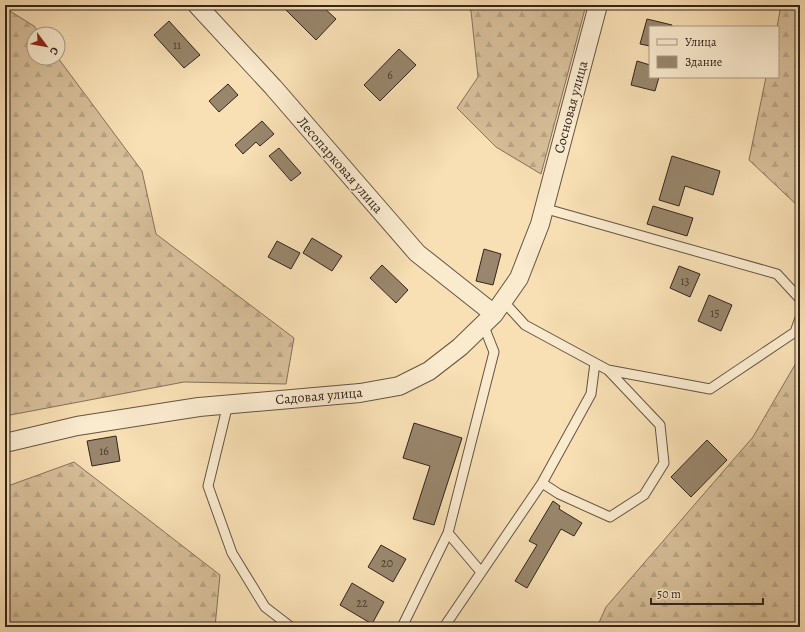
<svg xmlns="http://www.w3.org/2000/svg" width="805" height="632" viewBox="0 0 805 632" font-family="Alegreya,serif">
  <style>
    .forest { fill: url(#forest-firs); stroke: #85725c }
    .building { fill: #99866c; stroke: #33251e }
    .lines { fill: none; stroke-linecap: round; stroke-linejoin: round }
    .service-casing { stroke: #645444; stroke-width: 11 }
    .minor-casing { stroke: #645444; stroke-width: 20 }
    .service { stroke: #faeace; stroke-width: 9 }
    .minor { stroke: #faeace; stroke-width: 18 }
    .labels { text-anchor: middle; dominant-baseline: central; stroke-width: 3; stroke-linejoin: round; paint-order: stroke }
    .number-label { font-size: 12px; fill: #4c3d32 }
    .street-label { font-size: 14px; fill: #33251e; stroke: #faeace }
  </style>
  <defs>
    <pattern id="forest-firs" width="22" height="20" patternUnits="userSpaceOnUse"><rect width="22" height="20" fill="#d7bf9a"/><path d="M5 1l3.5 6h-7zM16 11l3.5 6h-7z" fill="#b9a484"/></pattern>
  </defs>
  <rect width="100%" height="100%" fill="#f8dfb4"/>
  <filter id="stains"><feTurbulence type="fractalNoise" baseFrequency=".005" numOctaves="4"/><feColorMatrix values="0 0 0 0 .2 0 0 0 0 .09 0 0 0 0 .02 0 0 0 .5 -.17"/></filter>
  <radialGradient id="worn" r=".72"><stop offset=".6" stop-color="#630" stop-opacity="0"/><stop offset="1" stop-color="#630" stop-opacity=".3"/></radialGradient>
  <path class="forest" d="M464 5H586L541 174 496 147 457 108 478 77 471 11Z
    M781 5H800V208L749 160 766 77H778V27H777Z
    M5 8 34 26 40 34H34V58H58L142 171 156 234 294 338 286 384 184 382 5 416Z
    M800 356V627H597L606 607 753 437Z
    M74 462 220 575 215 627H5V487Z"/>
  <path class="building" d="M283 5H321L336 19 316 40 282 6Z
    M647 19 672 25V27H650V46L640 44Z
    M169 21 200 55 184 68 154 35Z
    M399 49 416 65 380 101 364 85Z
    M637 61 650 65V77H659L655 91 631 85Z
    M228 84 238 95 219 112 209 101Z
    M262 121 274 134 260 146 256 142 243 154 235 145Z
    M279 148 301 173 291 181 269 156Z
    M672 156 720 171 713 195 685 186 679 206 659 200Z
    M653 206 693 218 687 236 647 224Z
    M312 238 342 256 332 271 303 253Z
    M277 241 300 253 291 269 268 257Z
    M484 249 501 254 493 285 476 281Z
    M382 265 408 290 396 303 370 278Z
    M679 266 700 274 690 297 670 288Z
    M709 295 732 305 721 331 698 321Z
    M414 423 462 438 434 525 413 519 430 466 403 458Z
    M116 436 120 461 92 466 87 441Z
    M707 440 727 460 691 497 671 477Z
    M553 501 560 506 559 509 582 523 574 536 561 529 527 588 515 581 537 545 529 541Z
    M381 545 406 559 393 582 368 567Z
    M352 583 384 602 372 624 340 605Z"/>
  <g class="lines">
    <g class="service-casing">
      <path id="service" d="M543 208 777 274 800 299
        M503 301 525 325 608 370 710 389 795 332 800 318
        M228 404 208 486 232 553 265 607 291 627
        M542 483 559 494 610 517 644 495 664 463 660 425 608 370
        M448 533 481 572
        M402 627 448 533 494 352 483 324
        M444 627 542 483 591 394 595 363"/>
    </g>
    <g class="minor-casing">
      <path id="minor" d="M197 5 273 87 417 253 494 314
        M5 443 77 426 199 407 360 393 399 386 429 371 460 347 494 314 519 278 540 224 598 5"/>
    </g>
    <use href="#service" class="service"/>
    <use href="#minor" class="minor"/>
  </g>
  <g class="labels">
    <g class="number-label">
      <text x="177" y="45">11</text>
      <text x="390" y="75">6</text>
      <text x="685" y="281">13</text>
      <text x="715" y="313">15</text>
      <text x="104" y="451">16</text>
      <text x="387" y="563">20</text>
      <text x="362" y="603">22</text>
    </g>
    <g class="street-label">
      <text transform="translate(571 107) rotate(-75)">Сосновая улица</text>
      <text transform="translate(340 165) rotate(49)">Лесопарковая улица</text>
      <text transform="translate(319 396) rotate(-5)">Садовая улица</text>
    </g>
  </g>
  <rect width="805" height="632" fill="none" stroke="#f8dfb4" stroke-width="20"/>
  <rect x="6" y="6" width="793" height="620" fill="none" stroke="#33251e" stroke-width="2"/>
  <rect x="10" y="10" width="785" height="612" fill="none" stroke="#33251e"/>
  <rect x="649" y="26" width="130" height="52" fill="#faeace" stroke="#aa9b88"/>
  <rect x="657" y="39" width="20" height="6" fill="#faeace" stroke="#aa9b88"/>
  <text x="685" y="46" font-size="12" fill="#33251e">Улица</text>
  <rect x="657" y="56" width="20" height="12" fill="#99866c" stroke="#aa9b88"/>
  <text x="685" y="66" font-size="12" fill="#33251e">Здание</text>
  <g transform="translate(46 46) rotate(122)"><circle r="19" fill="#faeace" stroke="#aa9b88"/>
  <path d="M0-3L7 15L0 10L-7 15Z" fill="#8f2418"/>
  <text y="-6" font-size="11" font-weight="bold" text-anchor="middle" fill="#33251e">С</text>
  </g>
  <path d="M651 598v6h112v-6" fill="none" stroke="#33251e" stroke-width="2"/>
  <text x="657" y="598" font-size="12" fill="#33251e" stroke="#faeace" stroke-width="3" paint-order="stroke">50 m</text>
  <rect width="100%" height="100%" filter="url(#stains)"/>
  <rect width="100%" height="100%" fill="url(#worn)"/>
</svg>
